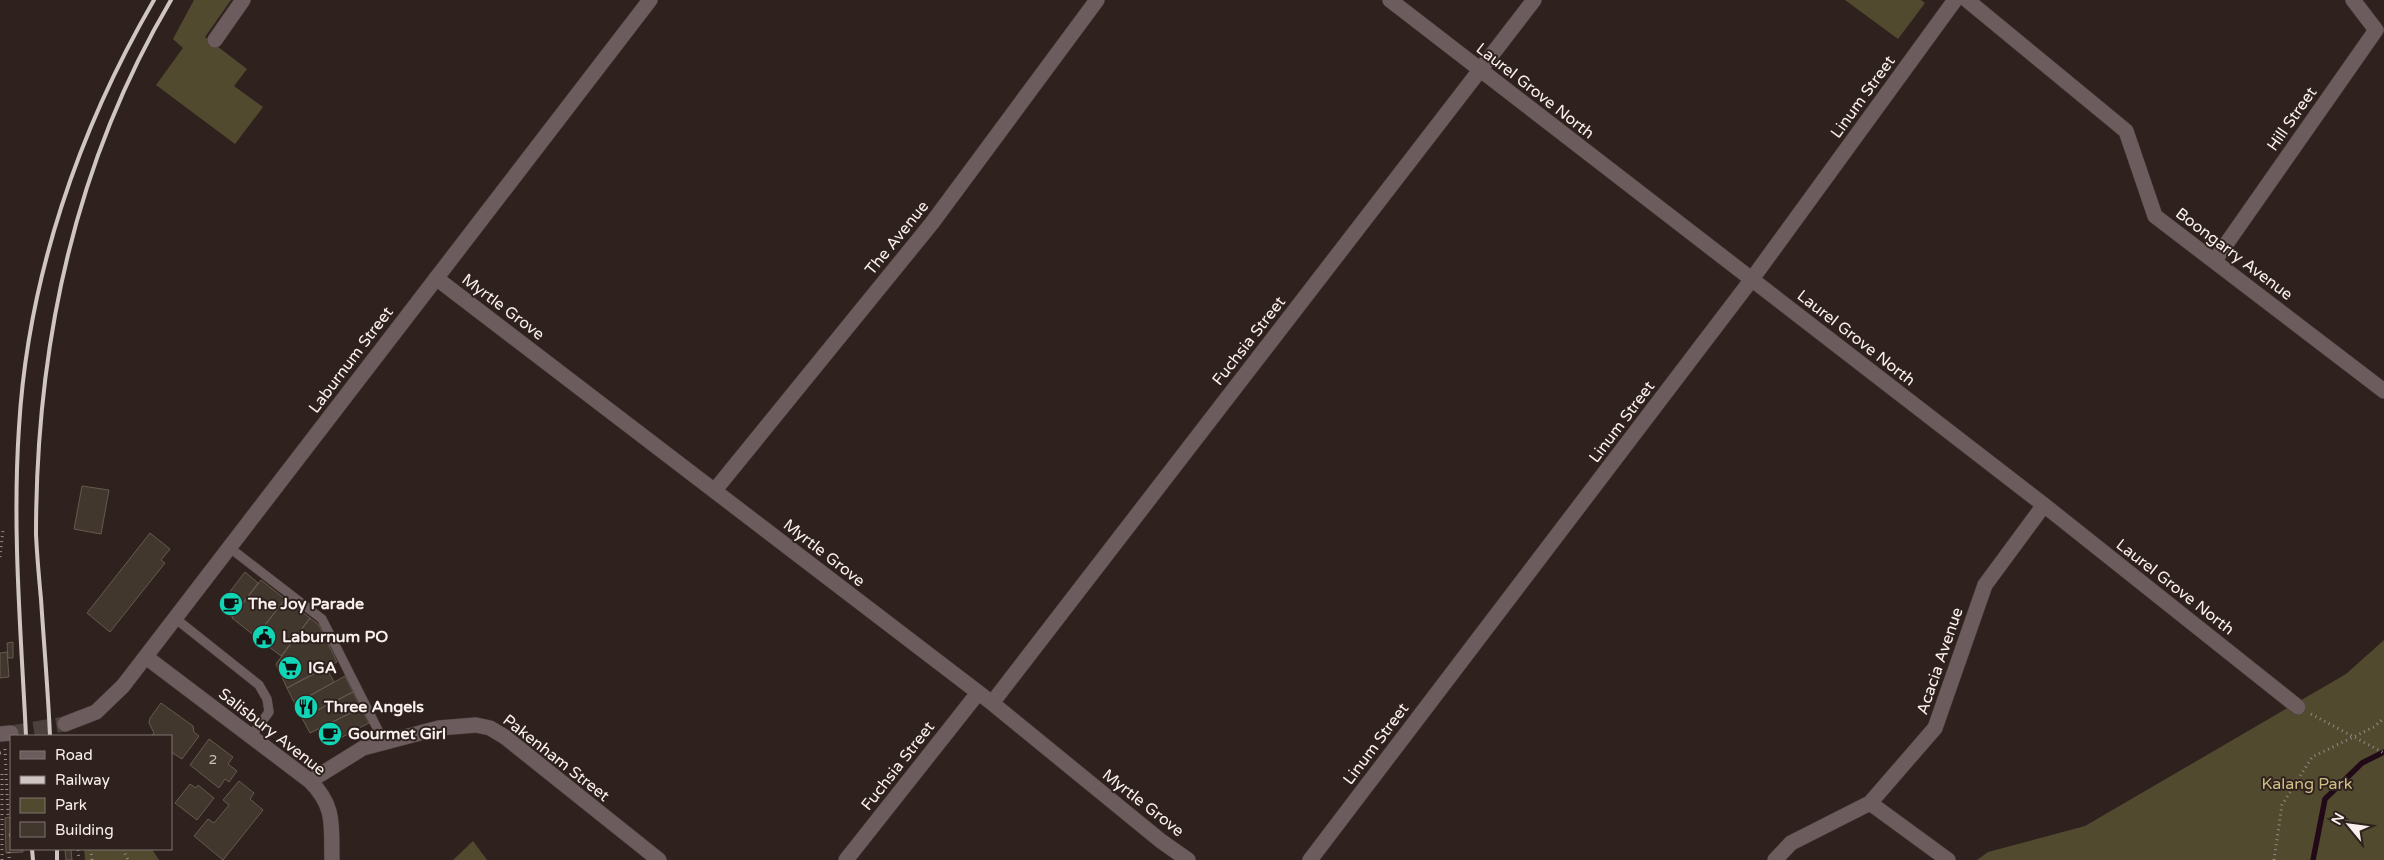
<svg xmlns="http://www.w3.org/2000/svg" width="2384" height="860" viewBox="0 0 2384 860" font-family="'Varela Round',sans-serif">
  <style>
    .green { fill: #524a2f }
    .lines { fill: none; stroke-linecap: round; stroke-linejoin: round }
    .stream { stroke: #210918; stroke-width: 5.5 }
    .building { fill: #41372d; stroke: #655a50 }
    .street-tunnel { stroke: #4d413d; stroke-width: 15; stroke-dasharray: 15 8; stroke-linecap: butt }
    .lane-casing { stroke: #4b3f3b; stroke-width: 10 }
    .street-casing { stroke: #4b3f3b; stroke-width: 16 }
    .path { stroke: #958a87; stroke-width: 3; stroke-dasharray: 1 4; stroke-linecap: butt }
    .lane { stroke: #6c5c5e; stroke-width: 9 }
    .street { stroke: #6c5c5e; stroke-width: 15 }
    .rail { stroke: #cfc5c2; stroke-width: 4 }
    .labels { text-anchor: middle; dominant-baseline: central; stroke-width: 4; stroke-linejoin: round; paint-order: stroke }
    .number-label { font-size: 14px; fill: #ccc2be }
    .street-label { font-size: 16px; fill: #faf1ee; stroke: #2f221e }
    .poi-label { font-size: 16px; font-weight: bold; fill: #faf1ee; stroke: #2f221e; text-anchor: start }
    .park-label { font-size: 16px; fill: #d0bf85; stroke: #2f221e }
  </style>
  <rect width="100%" height="100%" fill="#2f221e"/>
  <path class="green" d="M194 0H231L205 37 247 69 234 86 263 107 235 144 156 85 183 48 173 39Z
    M1845 0H1921L1925 3 1898 39Z
    M2384 640V860H1977L1988 852 2085 826 2346 674Z
    M473 841 487 860H453Z
    M84 849H152L159 860H85Z"/>
  <g class="lines">
    <path class="stream" d="M2313 860 2325 799 2362 763 2384 752"/>
  </g>
  <path class="building" d="M82 486 109 490 101 534 74 529Z
    M150 533 170 549 161 560 165 563 110 632 87 613Z
    M245 572 258 583 232 617 219 606Z
    M261 580 285 599 256 637 232 618Z
    M285 599 310 618 281 656 256 637Z
    M310 618 319 625 337 662 287 688 276 664Z
    M13 642V658H8L7 643Z
    M7 652 9 677 0 678V653Z
    M326 667 334 682 295 704 287 688Z
    M345 676 353 692 302 718 295 704Z
    M353 692 361 708 310 733 302 718Z
    M161 703 193 726 194 732 199 736 182 759 171 752V736H151L154 733 149 723 150 718Z
    M361 708 369 723 327 745 318 729Z
    M209 739 233 757 228 764 237 771 229 782 225 779 219 788 190 765Z
    M239 781 254 793 250 799 263 810 223 860 194 836 208 819 214 823 229 805 223 800Z
    M190 784 196 788 198 785 214 798 197 820 175 803Z
    M11 817V849H23V852L6 853 5 818Z
    M65 849H81L71 850 72 860H66Z"/>
  <g class="lines">
    <path class="street-tunnel" d="M11 733 65 724"/>
    <g class="lane-casing">
      <path id="lane" d="M230 548 322 619 384 742
        M176 619 259 685 267 699 269 712 251 736"/>
    </g>
    <g class="street-casing">
      <path id="street" d="M1390 0 2044 505 2298 707
        M1967 0 2126 131 2155 216 2384 391
        M215 40 243 0
        M2215 260 2376 30 2353 0
        M436 278 992 703 1161 841 1188 860
        M715 490 932 223 1097 0
        M146 657 310 781C336 807 331 826 332 860
        M992 703 1534 0
        M65 724 96 712 123 686 650 0
        M0 734 11 733
        M310 781 363 748 439 728 476 725 490 728 505 737 659 860
        M1870 803 1948 860
        M846 860 978 693
        M1310 860 1752 279 1955 0
        M1775 860 1791 843 1870 803 1935 728 1985 585 2044 505"/>
    </g>
    <path class="path" d="M0 557 3 530
      M2311 714 2384 753
      M5 749 8 816
      M0 753 5 752
      M2 774V860
      M9 835H11
      M91 849 92 860
      M123 849 128 860
      M78 850 79 860
      M9 852V860
      M2274 860 2282 805 2312 757 2374 727 2384 718"/>
    <use href="#lane" class="lane"/>
    <use href="#street" class="street"/>
    <path class="rail" d="M26 736C21 633 12 530 19 427 28 277 79 129 154 0
      M50 736C48 690 44 645 41 599 39 578 37 556 36 534 36 345 74 164 171 0
      M32 849 33 860
      M57 849V860"/>
  </g>
  <defs>
    <g id="cafe-disc" transform="scale(1.25)"><circle r="9.5" fill="#11d5b4" stroke="#2f221e"/><path d="M-5.5-4.5H6V0H3Q3 3.5 0 3.5H-2.5Q-5.5 3.5-5.5 0ZM3-3.2v2h1.7v-2ZM-6 4.5H4V6H-6Z" fill="#111"/></g>
    <g id="civic-disc" transform="scale(1.25)"><circle r="9.5" fill="#11d5b4" stroke="#2f221e"/><path d="M-.6-6.5H3V-4.5H.6V-3L4-1V1h2V6H-6V1h2V-1L-.6-3ZM-1.2 2.5V6h2.4V2.5Z" fill="#111"/></g>
    <g id="supermarket-disc" transform="scale(1.25)"><circle r="9.5" fill="#11d5b4" stroke="#2f221e"/><path d="M-6-5.5h2.5l.6 2H6L4.5 2H-2.5L-4.4-4H-6ZM-1.5 3.2a1.3 1.3 0 1 0 .1 0ZM3 3.2a1.3 1.3 0 1 0 .1 0Z" fill="#111"/></g>
    <g id="restaurant-disc" transform="scale(1.25)"><circle r="9.5" fill="#11d5b4" stroke="#2f221e"/><path d="M-5-6h1v4h1v-4h1v4h1v-4h1v5L-1.5 .5V6h-2V.5L-5-1ZM5-6V6H3V1.5H1.5Q1.5-4 5-6Z" fill="#111"/></g>
  </defs>
  <g fill-rule="evenodd">
    <use href="#cafe-disc" x="231" y="604"/>
    <use href="#civic-disc" x="264" y="637"/>
    <use href="#supermarket-disc" x="290" y="668"/>
    <use href="#restaurant-disc" x="306" y="707"/>
    <use href="#cafe-disc" x="330" y="734"/>
  </g>
  <g class="labels">
    <g class="number-label">
      <text x="213" y="759">2</text>
    </g>
    <g class="street-label">
      <text transform="translate(1535 91) rotate(38)">Laurel Grove North</text>
      <text transform="translate(1863 97) rotate(-54)">Linum Street</text>
      <text transform="translate(2292 119) rotate(-55)">Hill Street</text>
      <text transform="translate(897 238) rotate(-51)">The Avenue</text>
      <text transform="translate(2234 254) rotate(37)">Boongarry Avenue</text>
      <text transform="translate(503 307) rotate(37)">Myrtle Grove</text>
      <text transform="translate(1856 338) rotate(38)">Laurel Grove North</text>
      <text transform="translate(1249 341) rotate(-52)">Fuchsia Street</text>
      <text transform="translate(351 360) rotate(-53)">Laburnum Street</text>
      <text transform="translate(1622 422) rotate(-53)">Linum Street</text>
      <text transform="translate(824 553) rotate(38)">Myrtle Grove</text>
      <text transform="translate(2175 587) rotate(38)">Laurel Grove North</text>
      <text transform="translate(1940 661) rotate(-71)">Acacia Avenue</text>
      <text transform="translate(272 732) rotate(38)">Salisbury Avenue</text>
      <text transform="translate(1376 744) rotate(-53)">Linum Street</text>
      <text transform="translate(556 758) rotate(38)">Pakenham Street</text>
      <text transform="translate(898 766) rotate(-52)">Fuchsia Street</text>
      <text transform="translate(1143 803) rotate(38)">Myrtle Grove</text>
    </g>
    <g class="poi-label">
      <text x="248" y="604">The Joy Parade</text>
      <text x="282" y="637">Laburnum PO</text>
      <text x="308" y="668">IGA</text>
      <text x="324" y="707">Three Angels</text>
      <text x="348" y="734">Gourmet Girl</text>
    </g>
    <g class="park-label">
      <text x="2307" y="784">Kalang Park</text>
    </g>
  </g>
  <rect x="10" y="735" width="162" height="115" fill="#2f221e" stroke="#807571"/>
  <rect x="20" y="751" width="25" height="8" fill="#6c5c5e" stroke="#807571"/>
  <text x="55" y="760" font-size="15" fill="#faf1ee">Road</text>
  <rect x="20" y="776" width="25" height="8" fill="#cfc5c2" stroke="#807571"/>
  <text x="55" y="785" font-size="15" fill="#faf1ee">Railway</text>
  <rect x="20" y="798" width="25" height="15" fill="#524a2f" stroke="#807571"/>
  <text x="55" y="810" font-size="15" fill="#faf1ee">Park</text>
  <rect x="20" y="822" width="25" height="15" fill="#41372d" stroke="#807571"/>
  <text x="55" y="835" font-size="15" fill="#faf1ee">Building</text>
  <g transform="translate(2349 825) rotate(299)" stroke="#2f221e" stroke-width="4" paint-order="stroke">
  <path d="M0-4L9 19L0 12L-9 19Z" fill="#faf1ee"/>
  <text y="-8" font-size="14" font-weight="bold" text-anchor="middle" fill="#faf1ee">N</text>
  </g>
</svg>
